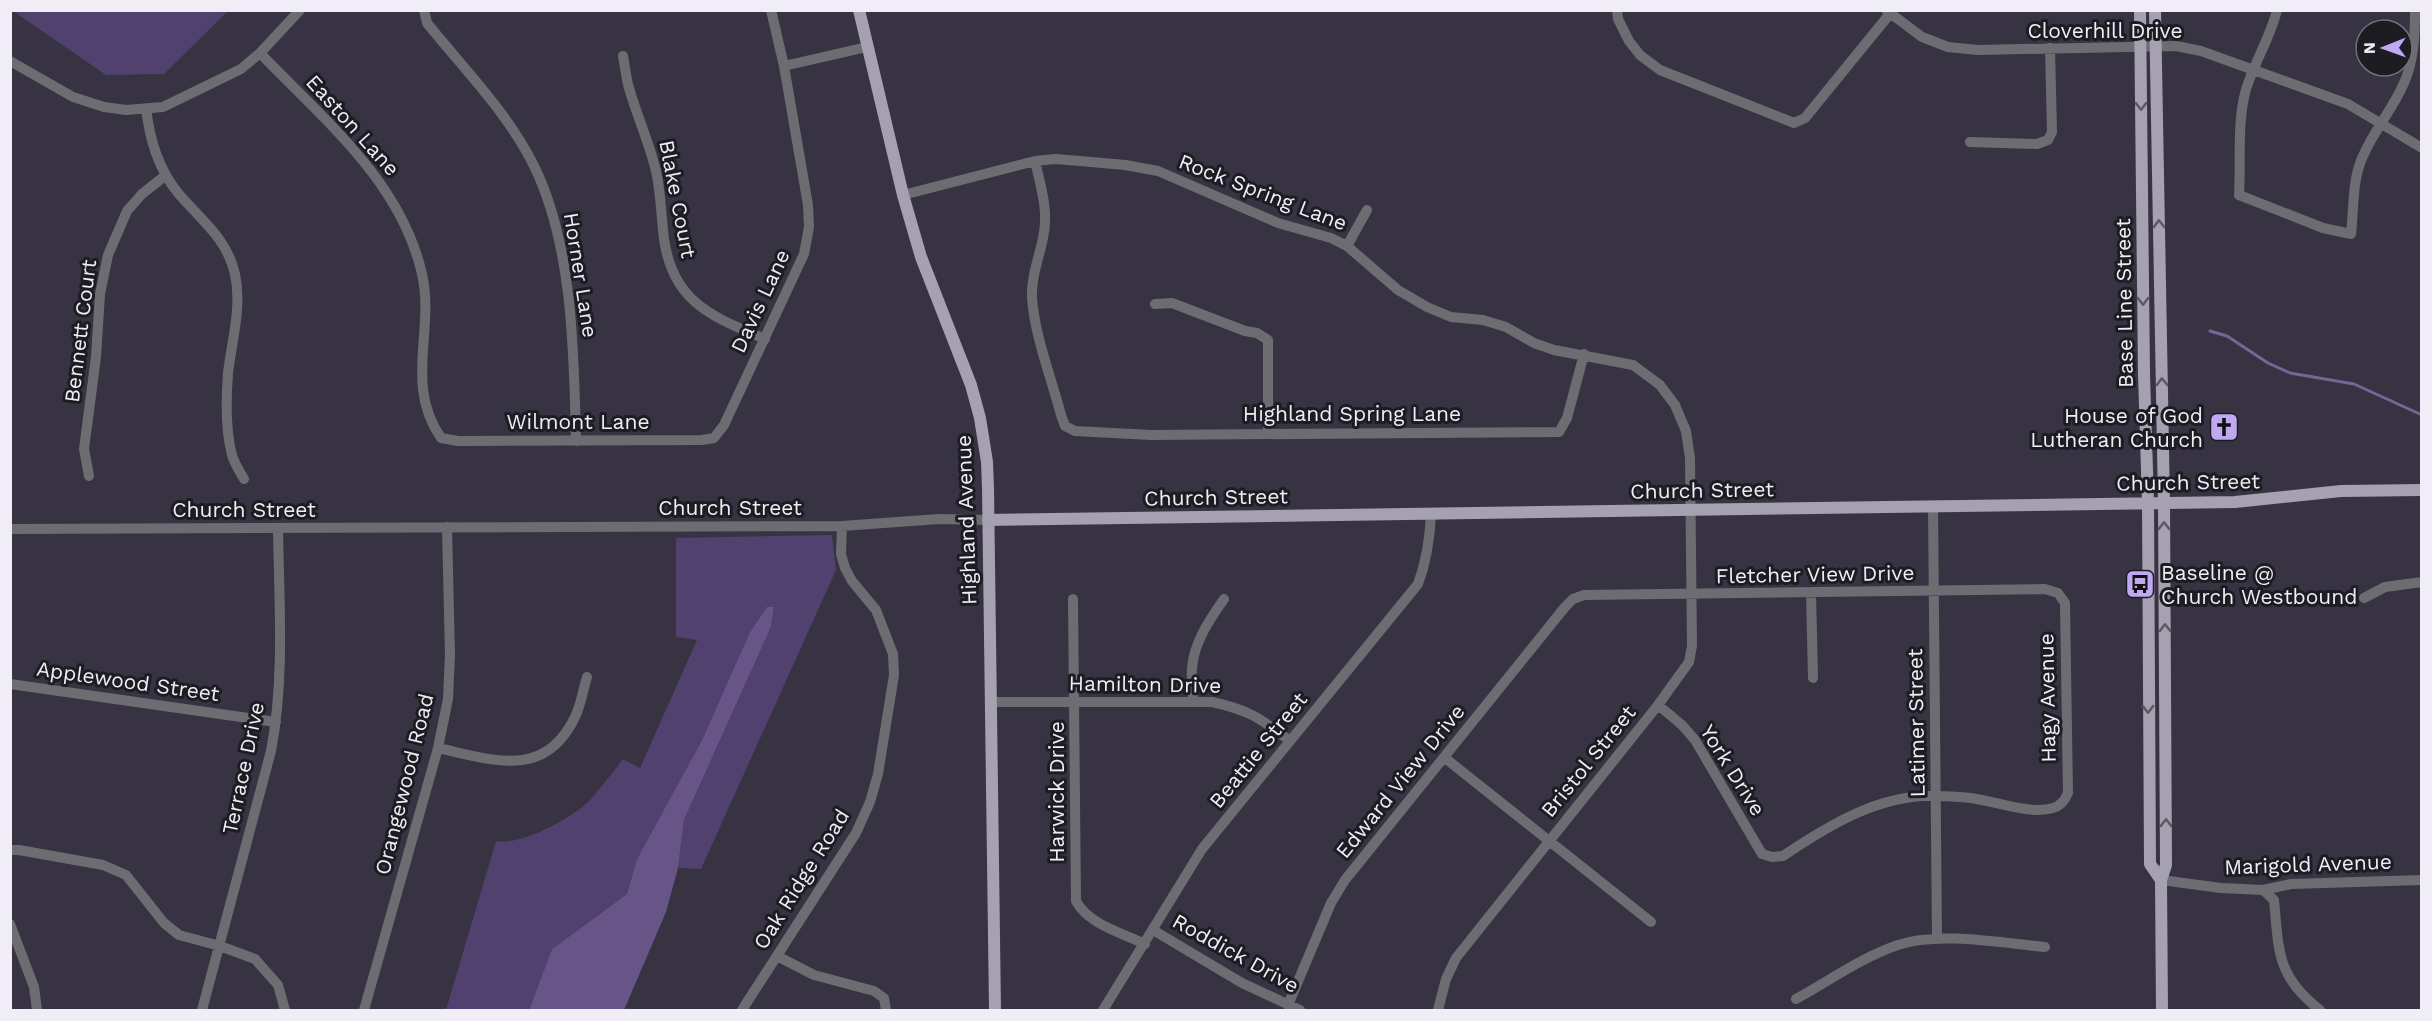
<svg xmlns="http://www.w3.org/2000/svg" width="2432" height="1021" viewBox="0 0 2432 1021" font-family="'Work Sans',sans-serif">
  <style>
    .green { fill: #51416e }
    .forest { fill: #665586 }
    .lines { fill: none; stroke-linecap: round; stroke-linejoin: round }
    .stream { stroke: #766597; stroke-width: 3 }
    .minor { stroke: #6e6c73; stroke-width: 10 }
    .major { stroke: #a5a1b0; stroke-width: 12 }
    .oneway { stroke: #5b5862 }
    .labels { text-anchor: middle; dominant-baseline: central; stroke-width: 6; stroke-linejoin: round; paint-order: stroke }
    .street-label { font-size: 21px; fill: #f0edf6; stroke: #1e1c23 }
    .poi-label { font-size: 21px; fill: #f0edf6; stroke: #1e1c23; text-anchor: end }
  </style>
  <rect width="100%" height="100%" fill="#383342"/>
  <path class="green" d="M13 11H228L164 74 106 75Z
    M832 535 836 570 701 869 678 868 684 820 771 627 774 607 749 634 702 740 637 859 627 894 552 949 529 1010H446L496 841C520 846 573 818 590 800 601 788 612 773 623 759L640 768 697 640 676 637V538Z"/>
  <path class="forest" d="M767 607H774L771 627 684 820 678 868 666 912 624 1010H529L552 949 627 894 637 859 702 740 749 634Z"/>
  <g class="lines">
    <path class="stream" d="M2210 331 2227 336 2268 363 2290 373 2354 384 2422 415"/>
    <path class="minor" d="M424 10 427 23C464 69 508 113 534 166 573 245 574 354 576 441
      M1617 10 1618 19 1629 41 1640 55 1660 70 1794 123 1805 118 1893 10
      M1886 10 1922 37 1948 47 1978 50 2176 46 2201 51 2348 104 2422 148
      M2277 10C2270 39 2253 64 2245 93 2237 126 2241 162 2239 195L2323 228 2351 234C2354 208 2352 179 2363 156 2374 130 2393 109 2404 83 2414 61 2415 34 2415 10
      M260 53C323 119 401 181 422 274 435 331 404 384 441 438L458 441 702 440 714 438 724 425 804 254 809 227 808 205 784 66 771 10
      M623 56C625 66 626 78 629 88 637 116 649 142 656 171 661 193 661 216 664 239 673 303 713 317 765 339
      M10 61 73 97 104 107 126 110 163 107 241 69 260 53 300 10
      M784 66 867 47
      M146 109C150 140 158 168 178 193 200 219 227 238 235 274 242 307 232 340 228 373 226 399 225 429 232 455 234 463 240 472 244 479
      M1970 142 2037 144 2048 140 2052 132 2050 48
      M1035 161C1041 187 1049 212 1043 238 1039 258 1031 277 1032 298 1035 337 1051 377 1061 415L1065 426 1075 431 1151 435 1559 432 1567 418 1584 354
      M903 195 1035 161 1055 159 1080 161 1125 165 1158 171 1278 223 1331 238 1347 246 1398 290 1427 307 1451 317 1483 320 1506 327 1534 343 1554 350 1633 365 1660 385 1675 405 1686 431 1690 458 1692 646 1689 662 1658 705 1456 958 1446 979 1438 1010
      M1347 246 1367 210
      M1155 304 1172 303 1245 331 1257 333 1268 340V433
      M89 476 84 449 96 357 100 294 108 255 127 211 142 194 166 175
      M1933 507 1937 938
      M10 529 842 526 939 519 988 520
      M1811 593 1813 678
      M2364 598 2385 587 2422 582
      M1073 599 1076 901C1088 924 1122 933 1145 944
      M10 684 276 722
      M1193 701C1193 690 1191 678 1192 668 1194 642 1210 619 1224 599
      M990 702H1212C1249 710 1260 718 1290 741
      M438 748C493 760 545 780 575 717 581 705 583 690 587 677
      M1445 758 1651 922
      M10 850H19L103 865 126 875 164 923 179 935 220 946 255 959 278 985 285 1010
      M2161 880 2221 888 2263 890 2291 884 2422 880
      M2263 890 2274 900C2279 951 2276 976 2320 1010
      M10 924 34 987 37 1010
      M1153 930 1242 983 1300 1010
      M777 956 814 975 874 991 884 998 886 1010
      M1796 999C1829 981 1862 957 1898 945 1938 931 2002 943 2045 947
      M1288 1005 1331 903 1345 880 1565 607 1573 599 1584 595 2045 589 2058 593 2065 603 2068 793C2065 800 2061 806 2053 808 2031 815 1994 801 1971 798 1960 797 1950 796 1939 796 1881 793 1829 825 1783 856L1772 857 1762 854 1695 740 1682 725 1658 705
      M202 1010 271 751C285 677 279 602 278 528
      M364 1010 438 748 448 699 450 655 447 527
      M742 1010 856 833 870 802 878 774 894 675 893 654 876 610 852 581 845 568 841 554 842 526
      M1103 1010 1202 849 1418 584C1427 560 1430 538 1431 513"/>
    <path class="major" d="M859 10 903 195 921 257 971 385 980 418 987 462 988 488 995 1010
      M2140 10 2144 374 2148 503 2150 864 2161 880
      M2155 10 2164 503 2166 865 2161 880 2162 1010
      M988 520 2235 502 2341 491 2422 490"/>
  </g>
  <defs><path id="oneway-chevron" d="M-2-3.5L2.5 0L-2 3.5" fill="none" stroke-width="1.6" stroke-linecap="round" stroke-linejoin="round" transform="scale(1.5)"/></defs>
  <g class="oneway">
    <use href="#oneway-chevron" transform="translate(2141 106) rotate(89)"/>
    <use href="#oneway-chevron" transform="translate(2159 224) rotate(-91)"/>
    <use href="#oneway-chevron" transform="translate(2143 301) rotate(89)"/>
    <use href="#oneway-chevron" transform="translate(2162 382) rotate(-91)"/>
    <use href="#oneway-chevron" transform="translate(2164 526) rotate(-90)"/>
    <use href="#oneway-chevron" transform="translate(2165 628) rotate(-90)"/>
    <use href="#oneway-chevron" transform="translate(2148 709) rotate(90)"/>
    <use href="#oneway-chevron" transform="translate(2166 823) rotate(-90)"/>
  </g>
  <defs>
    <g id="church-square" transform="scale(1.5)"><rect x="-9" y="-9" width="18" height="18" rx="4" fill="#c1a8f3" stroke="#1e1c23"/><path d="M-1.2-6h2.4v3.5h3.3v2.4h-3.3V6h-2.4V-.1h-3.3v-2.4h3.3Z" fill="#111"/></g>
    <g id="bus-square" transform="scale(1.5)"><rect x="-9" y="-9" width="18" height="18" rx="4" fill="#c1a8f3" stroke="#1e1c23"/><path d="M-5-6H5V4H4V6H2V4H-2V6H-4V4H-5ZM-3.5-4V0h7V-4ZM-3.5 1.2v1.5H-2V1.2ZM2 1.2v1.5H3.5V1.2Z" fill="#111"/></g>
  </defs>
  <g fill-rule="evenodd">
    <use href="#church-square" x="2224" y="427"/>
    <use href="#bus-square" x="2140" y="584"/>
  </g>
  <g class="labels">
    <g class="street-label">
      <text x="2105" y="30">Cloverhill Drive</text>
      <text transform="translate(353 125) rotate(48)">Easton Lane</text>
      <text transform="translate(1263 192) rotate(21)">Rock Spring Lane</text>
      <text transform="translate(678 199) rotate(79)">Blake Court</text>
      <text transform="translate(581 275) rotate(81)">Horner Lane</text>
      <text transform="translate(760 301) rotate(-65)">Davis Lane</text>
      <text transform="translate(2124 303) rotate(-91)">Base Line Street</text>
      <text transform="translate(80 331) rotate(-83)">Bennett Court</text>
      <text x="1352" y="413">Highland Spring Lane</text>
      <text x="578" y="421">Wilmont Lane</text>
      <text transform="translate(2188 482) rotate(-1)">Church Street</text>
      <text transform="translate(1702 490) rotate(-1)">Church Street</text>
      <text transform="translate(1216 497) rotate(-1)">Church Street</text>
      <text x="730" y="507">Church Street</text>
      <text x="244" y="509">Church Street</text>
      <text transform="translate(966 520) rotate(-92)">Highland Avenue</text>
      <text transform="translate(1815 574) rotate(-1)">Fletcher View Drive</text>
      <text transform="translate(128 681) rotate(8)">Applewood Street</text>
      <text transform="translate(1145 684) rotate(1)">Hamilton Drive</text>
      <text transform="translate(2047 698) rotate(-91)">Hagy Avenue</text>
      <text transform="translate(1916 723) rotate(-91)">Latimer Street</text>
      <text transform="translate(1258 750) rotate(-51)">Beattie Street</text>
      <text transform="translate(1588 761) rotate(-51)">Bristol Street</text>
      <text transform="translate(243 768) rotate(-78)">Terrace Drive</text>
      <text transform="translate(1733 770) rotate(58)">York Drive</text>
      <text transform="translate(1400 781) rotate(-51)">Edward View Drive</text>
      <text transform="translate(404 784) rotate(-76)">Orangewood Road</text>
      <text transform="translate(1056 792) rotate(-90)">Harwick Drive</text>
      <text transform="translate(2308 864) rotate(-2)">Marigold Avenue</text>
      <text transform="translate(801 879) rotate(-58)">Oak Ridge Road</text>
      <text transform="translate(1236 953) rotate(29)">Roddick Drive</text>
    </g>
    <g class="poi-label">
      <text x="2203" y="415">House of God<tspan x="2203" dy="24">Lutheran Church</tspan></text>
      <text x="2161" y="572" text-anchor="start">Baseline @<tspan x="2161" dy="24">Church Westbound</tspan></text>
    </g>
  </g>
  <rect width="2432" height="1021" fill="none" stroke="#f0edf6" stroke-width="24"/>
  <g transform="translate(2384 48) rotate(269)"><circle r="28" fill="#1e1c23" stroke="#727077" stroke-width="1.5"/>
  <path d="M0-4.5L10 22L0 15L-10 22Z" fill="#c1a8f3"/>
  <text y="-9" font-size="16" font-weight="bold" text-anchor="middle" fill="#f0edf6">N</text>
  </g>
</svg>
